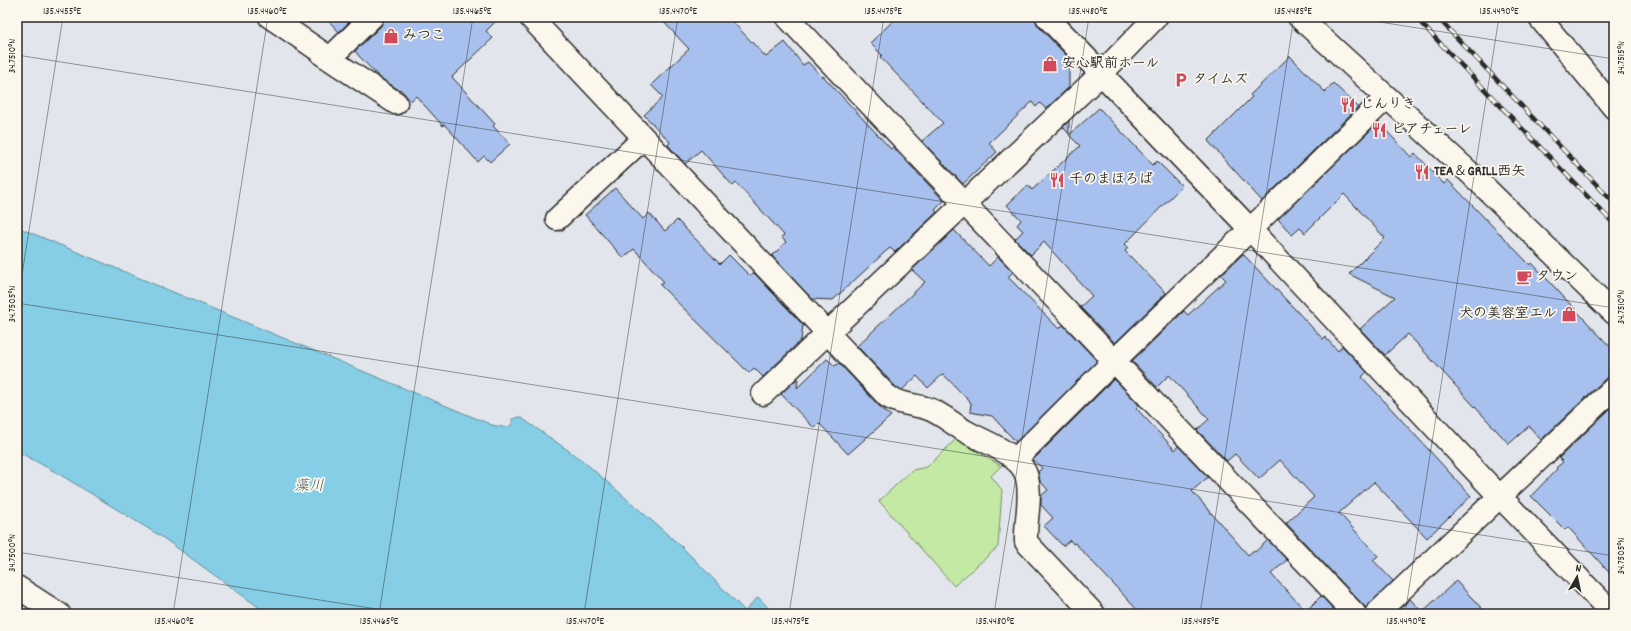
<svg xmlns="http://www.w3.org/2000/svg" width="1631" height="631" viewBox="0 0 1631 631" font-family="Dekko,'Klee One',sans-serif">
  <style>
    .green { fill: #c3e9a4; stroke: #778a68 }
    .water { fill: #85cee5; stroke: #618d9b }
    .building { fill: #a8c0ed; stroke: #2b2b2b }
    .lines { fill: none; stroke-linecap: round; stroke-linejoin: round }
    .minor-casing { stroke: #2b2b2b; stroke-width: 25 }
    .minor { stroke: #fbf7ec; stroke-width: 22 }
    .rail-casing { stroke: #2b2b2b; stroke-width: 4.5 }
    .rail { stroke: #fbf7ec; stroke-width: 3; stroke-dasharray: 9; stroke-linecap: butt }
    .ticks { fill: none; stroke: #2b2b2b; stroke-width: 1; stroke-opacity: 0.45 }
    .labels { text-anchor: middle; dominant-baseline: central; stroke-width: 3.5; stroke-linejoin: round; paint-order: stroke }
    .poi-label { font-size: 14px; font-weight: bold; fill: #2b2b2b; stroke: #fbf7ec; text-anchor: start }
    .water-label { font-size: 15px; font-style: italic; fill: #465c63; stroke: #fbf7ec }
    .neatline { fill: none; stroke: #2b2b2b; stroke-width: 1.5 }
    .ticks-label { font-size: 10px; text-anchor: middle; fill: #2b2b2b }
  </style>
  <rect width="100%" height="100%" fill="#e2e6ec"/>
  <filter id="ink" filterUnits="userSpaceOnUse"><feTurbulence type="fractalNoise" baseFrequency=".025" numOctaves="2"/><feDisplacementMap in="SourceGraphic" scale="8" xChannelSelector="R" yChannelSelector="G"/><feConvolveMatrix kernelMatrix="1 2 1 2 8 2 1 2 1" color-interpolation-filters="sRGB"/></filter>
  <g filter="url(#ink)">
    <path class="green" d="M956 439 1001 466 991 476 1002 490 998 547 954 586 879 501 912 470 927 467Z"/>
    <path class="water" d="M17 227 492 425 507 428 512 424V419L520 417 582 460 682 547 745 611 758 597 774 614H268L162 537 59 474 17 451Z"/>
    <path class="building" d="M325 17H354L339 32Z
      M384 17H500L486 31 493 38 452 77 495 124 493 126 510 144 490 162 484 156 478 162 444 124 443 126 416 96 411 101 400 89 399 90 379 77 359 56 355 51 381 26Z
      M659 17H728L766 57 785 42 803 65 808 62 822 77 823 76 891 149 893 147 944 201 935 210 937 212 895 252 890 248 885 252 833 300 812 299 772 256 786 242 781 237 784 235 736 183 733 186 701 150 685 164 668 145 670 142 644 115 663 97 651 85 689 49Z
      M897 17H1035L1038 26 1069 58V87L1046 109 1040 103 1036 107 1032 102 989 143 997 152 963 184 922 141 943 123 880 57 882 55 870 43Z
      M1290 56 1325 92 1333 83 1358 107 1262 201 1208 141 1252 97 1250 95Z
      M1099 108 1153 165 1157 161 1182 186 1125 244 1128 247 1125 251 1166 293 1115 343 1080 307 1092 296 1044 242 1031 255 1015 239 1023 231 1017 225 1021 220 1007 205 1028 185 1032 190 1080 146 1069 135Z
      M1069 121V134L1063 127Z
      M1380 124 1411 157 1415 153 1444 184 1448 180 1530 265 1532 263 1614 351V376L1605 379 1541 440 1529 426 1509 444 1408 334 1385 355 1360 329 1395 297 1349 274 1385 238 1344 194 1305 233 1300 228 1292 235 1278 219 1376 125Z
      M615 188 643 219 649 213 665 231 677 220 720 264 729 255 750 276 754 273 803 325 801 340 763 377 754 368 749 373 660 285 664 282 634 249 623 258 585 215Z
      M954 230 989 266 998 257 1013 272 1008 277 1059 329 1063 325 1097 361 1016 442 992 416 970 412 971 403 943 374 928 388 917 376 902 390 896 387 857 346 925 282 912 270Z
      M1243 254 1323 339 1325 337 1338 351 1342 346 1367 372 1362 377 1471 496 1427 538 1374 482 1339 513 1378 556 1373 560 1393 581 1366 608 1286 523 1314 497 1280 460 1259 479 1235 454 1227 461 1197 430 1209 419 1169 375 1157 387 1132 361 1184 311 1188 315 1226 280 1221 275Z
      M827 359 835 366 839 363 879 406 891 416 848 454 819 423 814 428 781 394 798 378 797 388Z
      M1114 379 1139 405 1136 408 1175 450 1178 446 1208 477 1192 491 1248 555 1254 550 1255 552 1268 540 1287 560 1271 574 1306 611 1321 596 1338 614H1141L1075 543 1073 544 1070 540 1063 546 1044 526 1053 518 1041 505V496L1048 490 1040 481 1038 472 1042 468 1033 460Z
      M1614 405V578L1568 527 1565 530 1531 496 1557 469 1556 468 1563 462 1559 458Z
      M1456 581 1487 614H1394L1410 599 1422 612Z"/>
    <g class="lines">
      <g class="minor-casing">
        <path id="minor" d="M270 17 330 58 372 17
          M530 17 888 397C901 405 915 404 929 409 942 414 953 424 965 431 984 442 1022 454 1027 478 1032 498 1025 521 1026 542L1094 614
          M787 17 1355 614
          M1047 17 1251 230 1485 481 1613 614
          M1299 17 1470 173 1614 313
          M1539 17 1614 108
          M322 54 396 103
          M557 219 644 138
          M763 394 1101 74 1156 17
          M1015 460 1114 361 1387 97
          M17 587 59 614
          M1376 614 1614 388"/>
      </g>
      <use href="#minor" class="minor"/>
      <g class="rail-casing">
        <path id="rail" d="M1415 17 1614 224
          M1437 17 1614 203"/>
      </g>
      <use href="#rail" class="rail"/>
    </g>
  </g>
  <path class="ticks" d="M1348 17 1614 59M17 55 1614 308M17 303 1614 556M17 306 63 17M17 552 408 614M173 614 268 17M379 614 473 17M584 614 678 17M789 614 884 17M994 614 1089 17M1200 614 1294 17M1405 614 1499 17M1610 614 1614 589"/>
  <defs>
    <g id="shop-bare" transform="scale(1.2)"><path d="M-5-2.5h2.3a2.7 3.5 0 0 1 5.4 0H5L5.5 6h-11ZM-1.5-2.5h3a1.5 2.3 0 0 0-3 0Z" fill="#d1495b" stroke="#fbf7ec" stroke-width="2.5" paint-order="stroke"/></g>
    <g id="parking-bare" transform="scale(1.2)"><path d="M-3.5-5.5H1a3.5 3.5 0 0 1 0 7H-1V5.5H-3.5ZM-1-3.4V-.6H.8a1.4 1.4 0 0 0 0-2.8Z" fill="#d1495b" stroke="#fbf7ec" stroke-width="2.5" paint-order="stroke"/></g>
    <g id="restaurant-bare" transform="scale(1.2)"><path d="M-5-6h1v4h1v-4h1v4h1v-4h1v5L-1.5 .5V6h-2V.5L-5-1ZM5-6V6H3V1.5H1.5Q1.5-4 5-6Z" fill="#d1495b" stroke="#fbf7ec" stroke-width="2.5" paint-order="stroke"/></g>
    <g id="cafe-bare" transform="scale(1.2)"><path d="M-5.5-4.5H6V0H3Q3 3.5 0 3.5H-2.5Q-5.5 3.5-5.5 0ZM3-3.2v2h1.7v-2ZM-6 4.5H4V6H-6Z" fill="#d1495b" stroke="#fbf7ec" stroke-width="2.5" paint-order="stroke"/></g>
  </defs>
  <g fill-rule="evenodd">
    <use href="#shop-bare" x="391" y="36"/>
    <use href="#shop-bare" x="1050" y="64"/>
    <use href="#parking-bare" x="1181" y="80"/>
    <use href="#restaurant-bare" x="1348" y="105"/>
    <use href="#restaurant-bare" x="1379" y="130"/>
    <use href="#restaurant-bare" x="1422" y="172"/>
    <use href="#restaurant-bare" x="1057" y="180"/>
    <use href="#cafe-bare" x="1524" y="277"/>
    <use href="#shop-bare" x="1569" y="314"/>
  </g>
  <g class="labels">
    <g class="poi-label">
      <text x="403" y="36">みつこ</text>
      <text x="1062" y="64">安心駅前ホール</text>
      <text x="1193" y="80">タイムズ</text>
      <text x="1360" y="105">じんりき</text>
      <text x="1391" y="130">ピアチェーレ</text>
      <text x="1434" y="172">TEA＆GRILL西矢</text>
      <text x="1069" y="180">千のまほろば</text>
      <text x="1536" y="277">タウン</text>
      <text x="1557" y="314" text-anchor="end">犬の美容室エル</text>
    </g>
    <g class="water-label">
      <text x="309" y="487">藻川</text>
    </g>
  </g>
  <rect width="1631" height="631" fill="none" stroke="#fbf7ec" stroke-width="44"/>
  <g transform="translate(1577 577) rotate(9)" stroke="#fbf7ec" stroke-width="3" paint-order="stroke">
  <path d="M0-3L7 15L0 10L-7 15Z" fill="#2b2b2b"/>
  <text y="-6" font-size="11" font-weight="bold" text-anchor="middle" fill="#2b2b2b">N</text>
  </g>
  <rect x="22" y="22" width="1587" height="587" class="neatline"/>
  <g class="ticks-label">
    <text x="62" y="14">135.4455°E</text>
    <text x="267" y="14">135.4460°E</text>
    <text x="472" y="14">135.4465°E</text>
    <text x="678" y="14">135.4470°E</text>
    <text x="883" y="14">135.4475°E</text>
    <text x="1088" y="14">135.4480°E</text>
    <text x="1293" y="14">135.4485°E</text>
    <text x="1499" y="14">135.4490°E</text>
    <text transform="translate(11 56) rotate(-90)" y="4">34.7510°N</text>
    <text transform="translate(1620 58) rotate(-90)" y="4">34.7515°N</text>
    <text transform="translate(11 304) rotate(-90)" y="4">34.7505°N</text>
    <text transform="translate(1620 307) rotate(-90)" y="4">34.7510°N</text>
    <text transform="translate(11 553) rotate(-90)" y="4">34.7500°N</text>
    <text transform="translate(1620 556) rotate(-90)" y="4">34.7505°N</text>
    <text x="174" y="624">135.4460°E</text>
    <text x="379" y="624">135.4465°E</text>
    <text x="585" y="624">135.4470°E</text>
    <text x="790" y="624">135.4475°E</text>
    <text x="995" y="624">135.4480°E</text>
    <text x="1200" y="624">135.4485°E</text>
    <text x="1406" y="624">135.4490°E</text>
  </g>
</svg>
